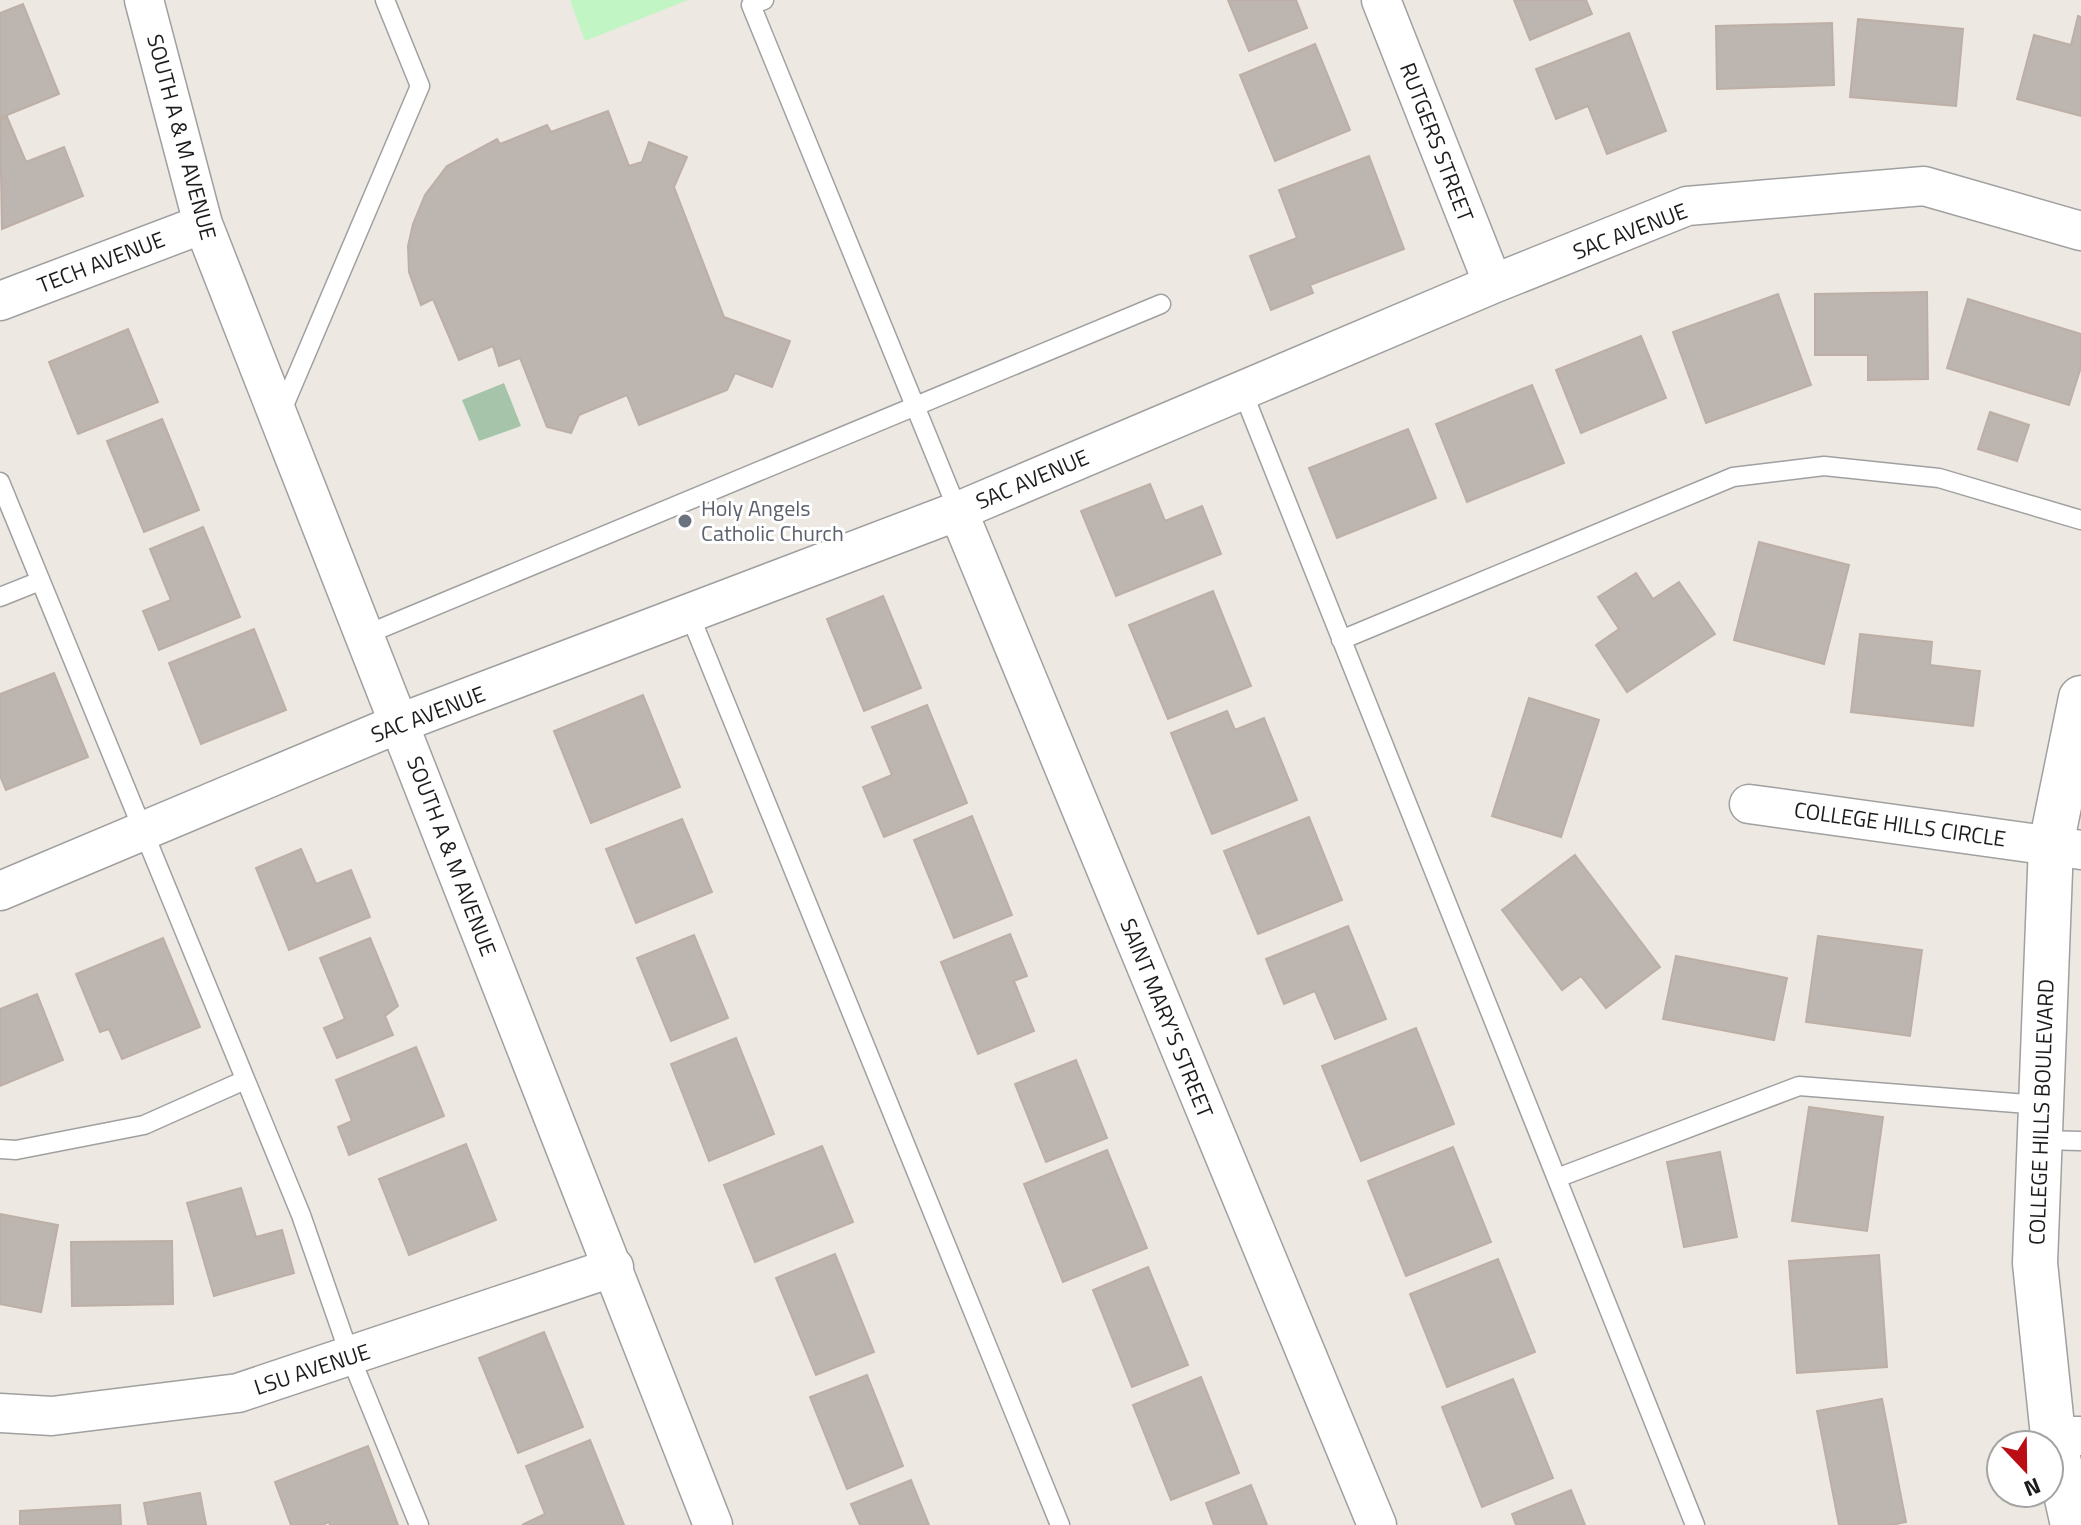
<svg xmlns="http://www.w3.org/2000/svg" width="2081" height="1525" viewBox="0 0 2081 1525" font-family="'Titillium Web',sans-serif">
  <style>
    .cemetery { fill: #a5c4a9 }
    .park { fill: #c1f5c3 }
    .building { fill: #bdb5af; stroke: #bdafa6; stroke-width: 2 }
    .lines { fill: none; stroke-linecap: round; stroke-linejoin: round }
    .service-casing { stroke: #a0a0a0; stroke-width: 21 }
    .minor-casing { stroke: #a0a0a0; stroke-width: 41 }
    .tertiary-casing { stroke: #a0a0a0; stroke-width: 47 }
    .service { stroke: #fff; stroke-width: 18 }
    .minor { stroke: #fff; stroke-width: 38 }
    .tertiary { stroke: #fff; stroke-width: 44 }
    .worship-dot { fill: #6b7280; stroke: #fff; stroke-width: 3 }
    .labels { text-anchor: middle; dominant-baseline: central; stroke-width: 6; stroke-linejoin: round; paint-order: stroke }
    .street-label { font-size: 22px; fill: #1c1c1c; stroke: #fff }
    .worship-label { font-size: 22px; fill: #5b616d; stroke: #fff; text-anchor: start }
  </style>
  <rect width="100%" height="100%" fill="#ede9e2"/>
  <path class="cemetery" d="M504 383 521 426 479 441 462 400Z"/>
  <path class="park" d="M570 0H688L585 41Z"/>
  <path class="building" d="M1228 0H1296L1307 28 1249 51Z
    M1514 0H1586L1592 14 1530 40Z
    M23 4 59 94 0 118V13Z
    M2078 16 2081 17V116L2017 99 2034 35 2071 45Z
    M1858 19 1963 29 1956 106 1850 97Z
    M1832 23 1834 85 1717 89 1716 26Z
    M1629 33 1666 131 1607 154 1588 106 1556 119 1536 69Z
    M1315 44 1350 130 1275 161 1240 75Z
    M608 111 629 166 642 162 649 142 687 157 674 187 724 317 790 341 772 387 735 373 727 390 639 425 627 395 579 415 571 433 547 427 520 358 499 366 493 346 459 360 433 299 421 305 409 272 408 246 413 224 425 195 447 166 497 139 500 144 547 125 551 132Z
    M7 117 26 162 64 147 83 196 2 229 0 120Z
    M1369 156 1404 249 1310 285 1313 293 1271 310 1250 256 1297 238 1279 190Z
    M1927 292 1928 379 1868 380V355H1815V294Z
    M1778 294 1811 385 1706 423 1673 332Z
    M1968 299 2081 334V367L2069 405 1947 368Z
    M128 329 158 402 78 434 49 362Z
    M1641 336 1666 398 1581 433 1556 370Z
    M1532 385 1564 463 1467 502 1436 424Z
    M1990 412 2029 425 2017 461 1978 449Z
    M162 419 199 510 144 532 107 441Z
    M1408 429 1436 498 1337 538 1309 468Z
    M1150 484 1165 521 1202 506 1221 554 1116 596 1081 511Z
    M203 527 240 617 159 650 143 611 171 600 150 549Z
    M1759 542 1849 565 1824 664 1734 640Z
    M1636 573 1653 599 1679 582 1715 634 1627 692 1596 645 1619 629 1598 597Z
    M1213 591 1251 686 1168 719 1129 625Z
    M883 596 921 688 864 711 827 619Z
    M254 629 286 710 201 744 169 663Z
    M1860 634 1932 642 1930 665 1980 671 1973 726 1851 712Z
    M54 673 88 757 6 790 0 776V694Z
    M643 695 680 787 591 823 554 731Z
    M1529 698 1599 720 1561 837 1492 816Z
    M927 705 967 803 884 837 863 787 892 775 872 727Z
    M1227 711 1235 730 1264 718 1297 800 1212 834 1171 733Z
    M972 816 1012 915 954 938 914 840Z
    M1309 817 1342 900 1258 934 1224 851Z
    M682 819 712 892 636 923 606 849Z
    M301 849 316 884 351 870 370 917 289 950 256 868Z
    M1575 855 1660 967 1606 1008 1581 976 1562 990 1502 910Z
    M1348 926 1386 1019 1335 1039 1315 991 1284 1004 1266 959Z
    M1010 934 1027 976 1014 981 1034 1031 978 1054 941 962Z
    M694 935 728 1018 671 1041 637 958Z
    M1818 936 1922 950 1910 1036 1806 1022Z
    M163 938 200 1027 122 1059 109 1029 100 1032 76 974Z
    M370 938 398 1006 385 1016 393 1035 337 1058 324 1028 345 1019 320 958Z
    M1676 956 1787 978 1774 1040 1663 1019Z
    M37 994 63 1060 0 1086V1009Z
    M1416 1028 1454 1124 1361 1161 1322 1066Z
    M736 1038 774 1134 709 1161 671 1064Z
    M416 1047 444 1116 349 1155 338 1127 352 1121 336 1080Z
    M1076 1060 1107 1138 1046 1162 1015 1084Z
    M1809 1107 1883 1117 1867 1231 1792 1221Z
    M466 1144 496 1220 409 1255 379 1179Z
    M822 1146 853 1222 755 1262 724 1185Z
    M1453 1147 1491 1242 1406 1276 1368 1181Z
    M1107 1150 1147 1248 1063 1282 1024 1184Z
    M1720 1152 1737 1237 1684 1247 1667 1162Z
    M241 1188 256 1237 282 1230 294 1273 214 1296 187 1203Z
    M0 1214 58 1225 41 1312 0 1304Z
    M172 1241 173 1304 72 1306 71 1242Z
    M835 1254 874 1352 816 1375 776 1278Z
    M1879 1255 1887 1367 1797 1373 1789 1261Z
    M1498 1259 1535 1352 1447 1387 1410 1294Z
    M1148 1267 1188 1365 1132 1387 1093 1290Z
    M544 1332 583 1427 518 1453 479 1358Z
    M867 1375 903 1466 847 1489 810 1397Z
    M1201 1377 1239 1473 1171 1500 1133 1405Z
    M1513 1379 1553 1478 1482 1507 1442 1407Z
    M1882 1399 1906 1522 1891 1525H1839L1817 1411Z
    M590 1440 624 1525H522L545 1514 526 1466Z
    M368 1446 398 1525H330L329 1522 322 1525H291L275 1482Z
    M911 1480 929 1525H860L851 1504Z
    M1251 1485 1267 1525H1214L1206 1503Z
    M1571 1490 1585 1525H1516L1512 1514Z
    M200 1493 206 1525H148L144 1503Z
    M120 1505 121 1525H20V1511Z"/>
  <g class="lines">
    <g class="service-casing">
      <path id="service" d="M764 0 751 5 958 511
        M1242 390 1695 1525
        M280 415 420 86 385 0
        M0 482 301 1215 350 1356 419 1525
        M0 597 40 581
        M689 613 1060 1525
        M365 635 1161 304
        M1341 640 1733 477 1824 466 1939 478 2081 520
        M2039 1140 2081 1141
        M0 1149 16 1150 144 1125 245 1080
        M1557 1178 1799 1086 2040 1105"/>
    </g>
    <g class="minor-casing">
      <path id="minor" d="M144 0 203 224 713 1525
        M1381 0 1493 284
        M0 301 203 224
        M958 511 1377 1525
        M1749 804 2081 850
        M0 891 400 723 958 511 1493 284 1687 206 1924 186 2081 231
        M0 1413 52 1416 238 1393 614 1267
        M2053 1436H2081"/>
    </g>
    <g class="tertiary-casing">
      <path id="tertiary" d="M2073 1525 2053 1436 2035 1263 2051 845 2081 698"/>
    </g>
    <use href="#service" class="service"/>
    <use href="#minor" class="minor"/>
    <use href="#tertiary" class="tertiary"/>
  </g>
  <circle class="worship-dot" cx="685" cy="521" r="8"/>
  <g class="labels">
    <g class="street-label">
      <text transform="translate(182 137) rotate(75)">SOUTH A &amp; M AVENUE</text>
      <text transform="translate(1437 142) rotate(69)">RUTGERS STREET</text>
      <text transform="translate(1630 231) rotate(-21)">SAC AVENUE</text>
      <text transform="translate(101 262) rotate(-21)">TECH AVENUE</text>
      <text transform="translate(1032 479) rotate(-23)">SAC AVENUE</text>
      <text transform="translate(428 714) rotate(-21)">SAC AVENUE</text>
      <text transform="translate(1900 824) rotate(8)">COLLEGE HILLS CIRCLE</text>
      <text transform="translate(452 856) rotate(69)">SOUTH A &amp; M AVENUE</text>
      <text transform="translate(1167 1018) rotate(68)">SAINT MARY'S STREET</text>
      <text transform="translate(2041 1112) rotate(-88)">COLLEGE HILLS BOULEVARD</text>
      <text transform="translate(312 1369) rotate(-18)">LSU AVENUE</text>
    </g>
    <g class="worship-label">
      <text x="701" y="508">Holy Angels<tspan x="701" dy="25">Catholic Church</tspan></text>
    </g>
  </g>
  <g transform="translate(2025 1469) rotate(158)"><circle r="38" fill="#ffffff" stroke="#a4a4a4" stroke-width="2"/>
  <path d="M0-6L14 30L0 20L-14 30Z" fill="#bb0d14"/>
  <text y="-12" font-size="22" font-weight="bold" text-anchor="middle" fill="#1c1c1c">N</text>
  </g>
</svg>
